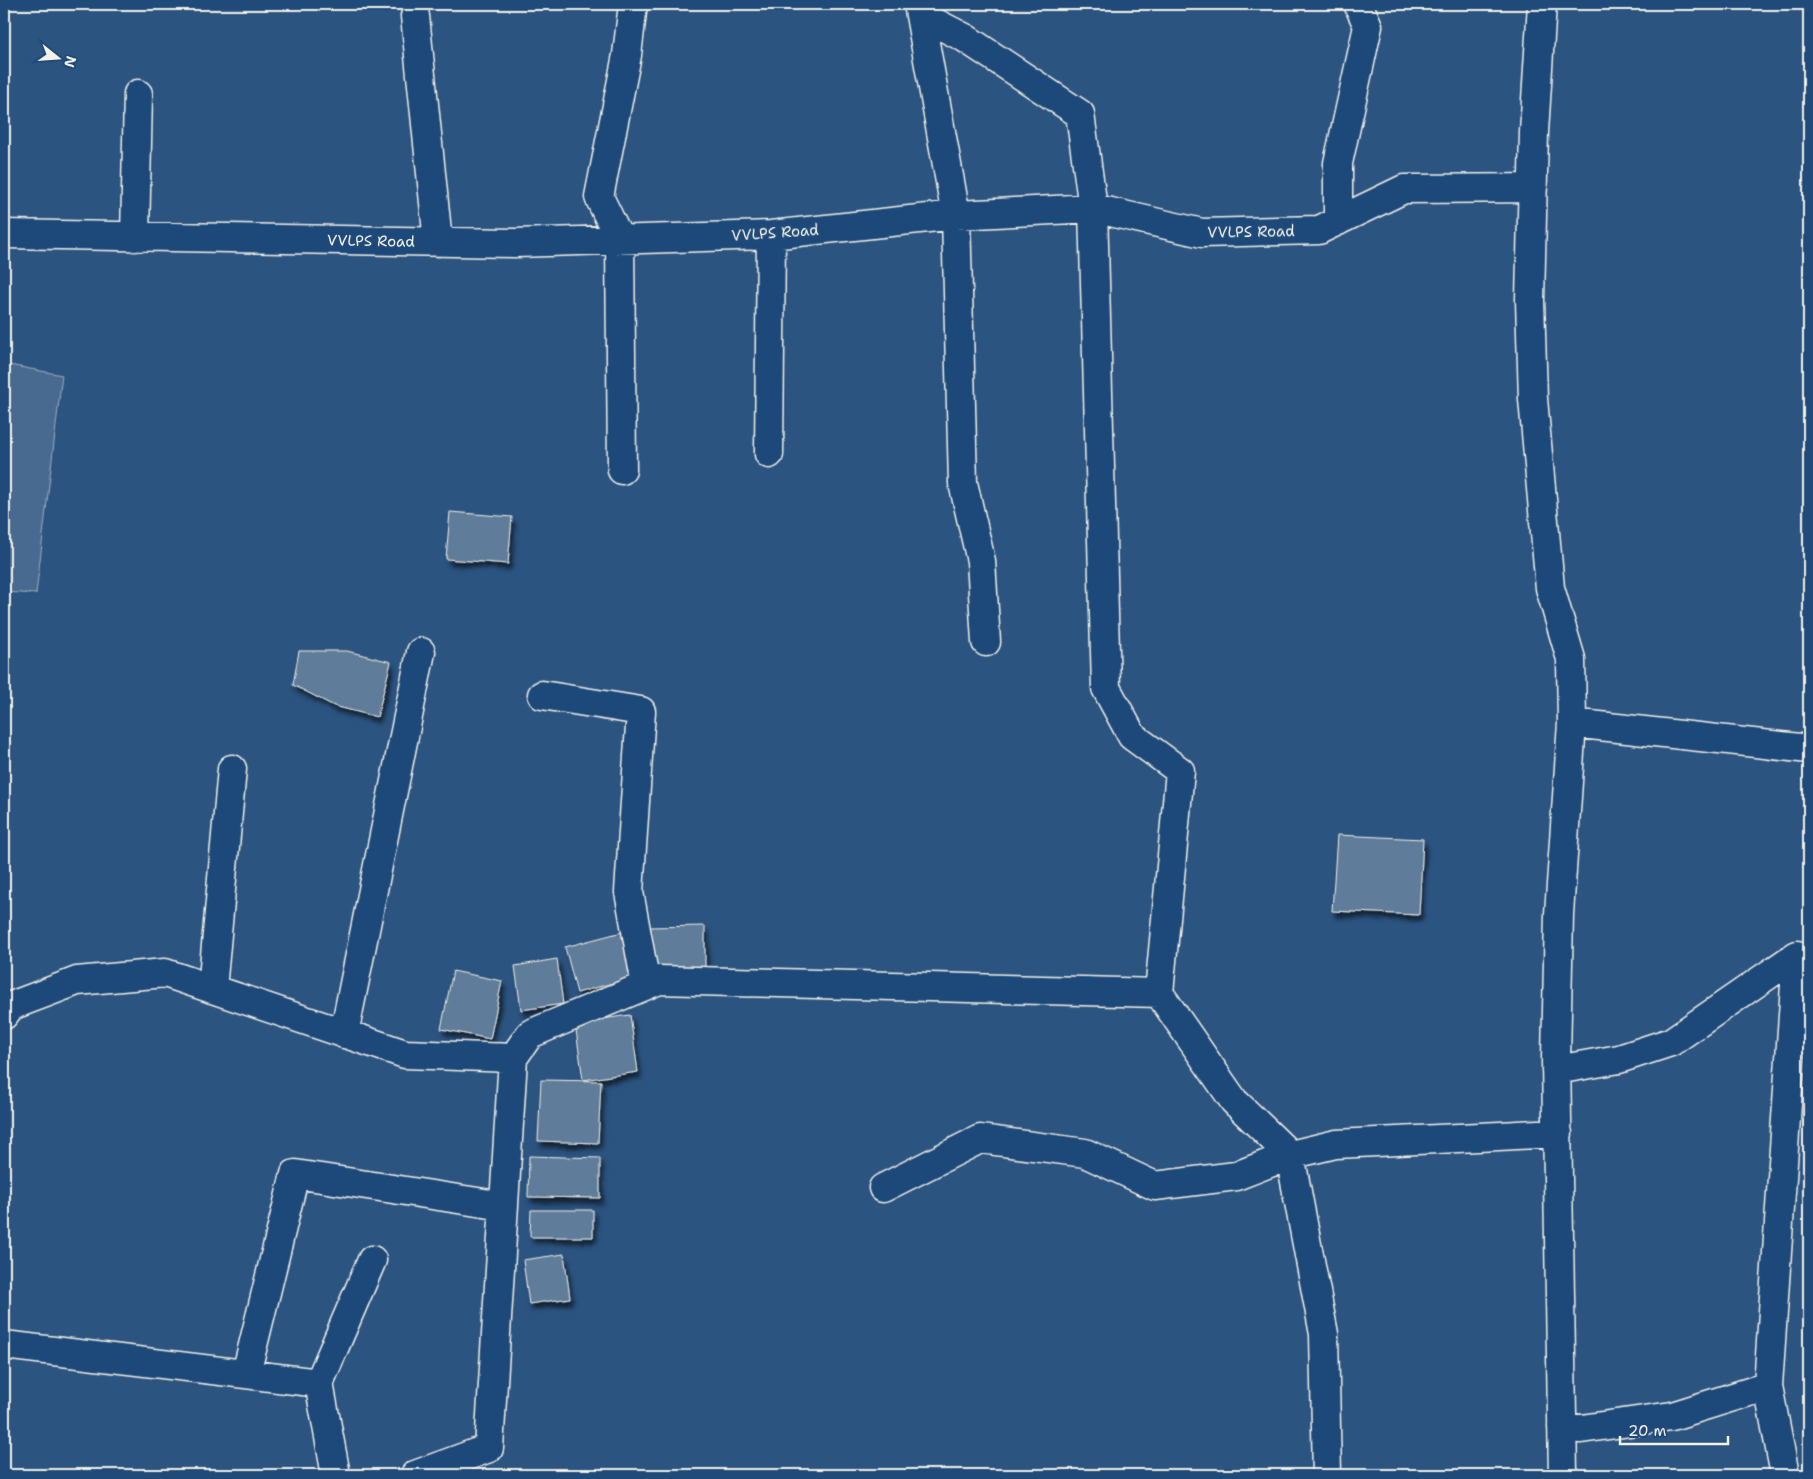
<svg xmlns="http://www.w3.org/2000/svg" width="1813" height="1479" viewBox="0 0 1813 1479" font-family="'Shantell Sans',sans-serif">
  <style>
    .green { fill: #496b90; stroke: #9eaebc }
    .building { fill: #5e7b9a; stroke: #f4f1e8; filter: url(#shadow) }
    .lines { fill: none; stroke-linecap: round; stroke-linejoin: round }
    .minor-casing { stroke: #f4f1e8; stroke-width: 31 }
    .minor { stroke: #1f4a7a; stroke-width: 28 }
    .labels { text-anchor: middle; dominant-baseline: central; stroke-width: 5; stroke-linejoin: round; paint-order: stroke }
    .street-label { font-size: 15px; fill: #f4f1e8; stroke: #1f4a7a }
  </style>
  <defs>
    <filter id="shadow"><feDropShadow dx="3" dy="5.5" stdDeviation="2.5" flood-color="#0009"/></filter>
  </defs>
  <rect width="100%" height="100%" fill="#2c5481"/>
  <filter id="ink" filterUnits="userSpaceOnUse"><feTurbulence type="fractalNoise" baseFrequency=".02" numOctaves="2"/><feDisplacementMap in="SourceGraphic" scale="10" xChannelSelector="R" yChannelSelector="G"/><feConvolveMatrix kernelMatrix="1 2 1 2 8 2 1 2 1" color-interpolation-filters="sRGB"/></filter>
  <g filter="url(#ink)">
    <path class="green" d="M4 364 62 375 36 594 4 592Z"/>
    <path class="building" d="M450 512 512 517 508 564 446 559Z
      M299 651H347L391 662 377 717 334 706 293 685Z
      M1337 835 1423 839 1419 915 1332 911Z
      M705 926V968L649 969 648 927Z
      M622 932 634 977 577 993 565 947Z
      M557 959 563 1004 521 1010 515 966Z
      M453 971 502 981 490 1039 441 1029Z
      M630 1015 638 1072 583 1080 575 1023Z
      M541 1080 601 1081 598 1143 538 1141Z
      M529 1156 600 1158V1198L528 1197Z
      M531 1210H593V1237H530Z
      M564 1254 570 1298 529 1304 523 1260Z"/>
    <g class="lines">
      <g class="minor-casing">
        <path id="minor" d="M918 4 956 215 963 483 981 561 986 642
          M1542 4 1534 132 1530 300 1533 399 1550 588 1571 659 1572 723 1559 914 1556 1059 1563 1475
          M920 15 965 38 1080 114 1093 208 1106 688 1132 736 1180 771 1159 993 1234 1101 1290 1155 1324 1334 1327 1475
          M415 16 438 242
          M1338 221V163L1368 26 1358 4
          M4 234 516 243 771 235 956 215 1093 208 1202 233 1319 230 1404 189 1533 188
          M135 237 138 94
          M769 454 771 235
          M622 470 620 240 599 197 627 55 633 4
          M542 695 641 711 629 892 646 985
          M1572 723 1809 749
          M212 989 232 769
          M4 1015 11 1006 77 981 165 973 405 1054 513 1058
          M344 1034 421 652
          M1556 1070 1619 1059 1671 1042 1797 955 1768 1386
          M883 1188 980 1139 1085 1153 1155 1186 1236 1176 1290 1155 1336 1144 1558 1133
          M4 1345 319 1383
          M246 1374 295 1174 504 1206
          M1562 1427 1581 1429 1672 1416 1768 1386 1785 1475
          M336 1475 319 1383 372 1260
          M415 1475 489 1448 513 1058 530 1034 659 980 1159 993"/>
      </g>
      <use href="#minor" class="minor"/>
    </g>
  </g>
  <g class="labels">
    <g class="street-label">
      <text transform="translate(1251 232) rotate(-1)">VVLPS Road</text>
      <text transform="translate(775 233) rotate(-4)">VVLPS Road</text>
      <text transform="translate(371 241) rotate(1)">VVLPS Road</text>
    </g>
  </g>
  <rect width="1813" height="1479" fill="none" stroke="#1f4a7a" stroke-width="20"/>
  <rect x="10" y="10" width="1793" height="1459" fill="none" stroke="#f4f1e8" stroke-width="2" filter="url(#ink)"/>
  <g transform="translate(58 58) rotate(107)" stroke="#1f4a7a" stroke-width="4" paint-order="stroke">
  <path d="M0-4L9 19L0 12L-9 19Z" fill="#f4f1e8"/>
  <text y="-8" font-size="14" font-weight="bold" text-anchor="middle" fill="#f4f1e8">N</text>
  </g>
  <path d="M1620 1436v8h108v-8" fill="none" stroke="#f4f1e8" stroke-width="2.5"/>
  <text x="1628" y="1436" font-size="15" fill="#f4f1e8" stroke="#1f4a7a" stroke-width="4" paint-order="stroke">20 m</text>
</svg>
